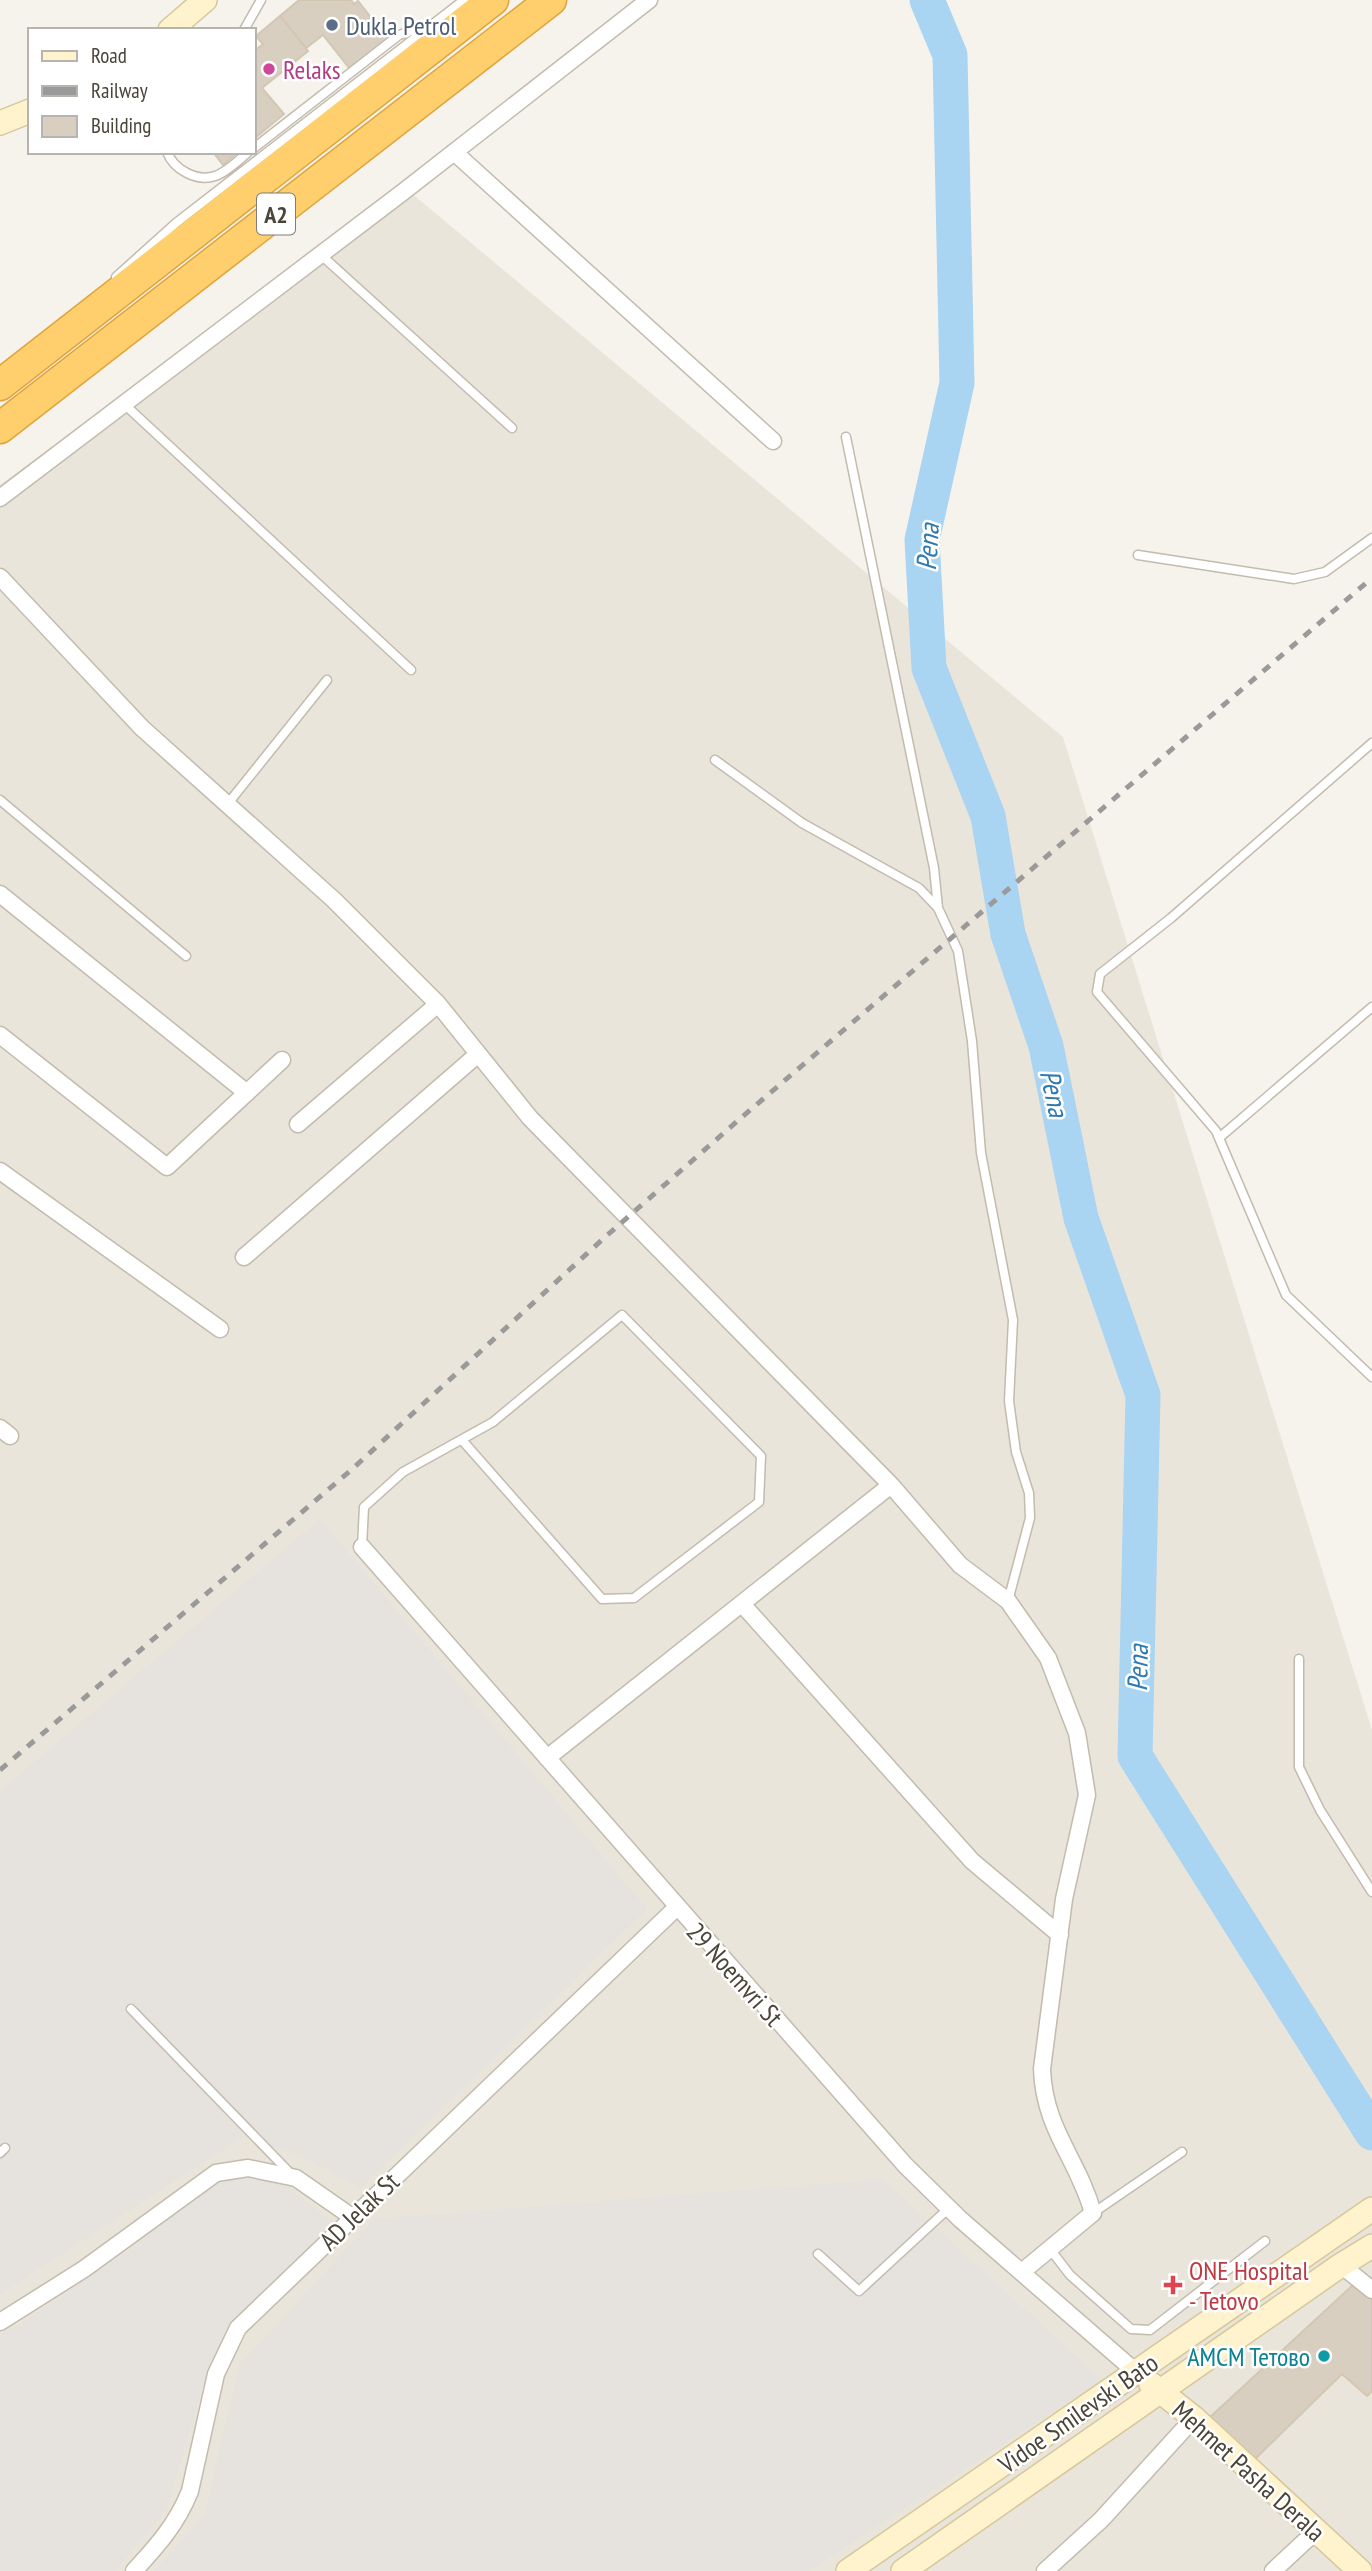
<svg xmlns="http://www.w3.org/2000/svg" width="1372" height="2571" viewBox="0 0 1372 2571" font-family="'PT Sans Narrow',sans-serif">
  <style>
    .residential { fill: #eae5da }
    .industrial { fill: #e6e2dd }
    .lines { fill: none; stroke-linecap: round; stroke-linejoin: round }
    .river { stroke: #a9d4f2; stroke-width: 35 }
    .building { fill: #d8cfc1; stroke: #d3c7b4; stroke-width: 2 }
    .lane-casing { stroke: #c2bbae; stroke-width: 11 }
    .street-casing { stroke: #c2bbae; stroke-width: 19 }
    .secondary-casing { stroke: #d6c79b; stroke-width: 26 }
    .highway-casing { stroke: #e0a43c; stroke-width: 33 }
    .lane { stroke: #fff; stroke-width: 8 }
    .street { stroke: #fff; stroke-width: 16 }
    .secondary { stroke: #fff3cd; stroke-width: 23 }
    .highway { stroke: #ffcf6e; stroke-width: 30 }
    .rail { stroke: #9a9a9a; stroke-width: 5; stroke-dasharray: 9 9; stroke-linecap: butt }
    .service-dot { fill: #5c6f8a; stroke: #fff; stroke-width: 2.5 }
    .hotel-dot { fill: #d1479c; stroke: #fff; stroke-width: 2.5 }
    .health-dot { fill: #e0444e; stroke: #fff; stroke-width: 2.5 }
    .culture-dot { fill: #0f9aa8; stroke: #fff; stroke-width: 2.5 }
    .labels { text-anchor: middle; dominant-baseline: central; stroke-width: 5; stroke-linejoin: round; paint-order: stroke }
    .shield { fill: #fff; stroke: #817c74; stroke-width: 2 }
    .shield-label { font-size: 24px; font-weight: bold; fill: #4b4439 }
    .service-label { font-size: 26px; fill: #4e5e75; stroke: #fff; text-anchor: start }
    .hotel-label { font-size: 26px; fill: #b23c85; stroke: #fff; text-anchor: start }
    .street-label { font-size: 26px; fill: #4b4439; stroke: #fff }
    .health-label { font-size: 26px; fill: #be3a42; stroke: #fff; text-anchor: start }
    .culture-label { font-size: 26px; fill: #0d838f; stroke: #fff; text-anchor: end }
    .water-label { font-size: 28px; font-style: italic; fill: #2e7ab2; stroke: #fff }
  </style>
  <rect width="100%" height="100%" fill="#f6f3ec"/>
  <path class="residential" d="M404 187 1063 737 1372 1730V2571H0V485Z"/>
  <path class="industrial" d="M320 1519 647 1909 361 2188 303 2157 243 2137 0 2294V1791Z
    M219 2176H274L336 2224 234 2318 205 2379 167 2509 115 2571H0V2333L14 2328 125 2253Z
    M883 2179 1102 2380 809 2571H154L204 2515 240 2364 374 2219Z"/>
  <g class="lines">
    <path class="river" d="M927 0 950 55 957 383 922 540 929 668 988 816 1008 934 1046 1046 1081 1218 1143 1395 1135 1756 1372 2133"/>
  </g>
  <path class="building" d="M299 0H351L354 4 358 1 388 39 350 69 323 35 306 48 280 16Z
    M280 16 308 51 262 88 284 114 254 139V51L263 44 256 36Z
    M213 152H238L223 165Z
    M1354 2284 1372 2296V2391L1367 2396 1342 2374 1254 2460 1209 2418Z"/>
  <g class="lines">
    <g class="lane-casing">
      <path id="lane" d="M244 30 261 0
        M254 148 399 35 429 25
        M167 152C174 170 197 182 215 176 227 172 239 160 248 152
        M320 254 512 428
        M116 277 176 223 464 0
        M123 403 411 670
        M846 437 934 868 938 908
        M1138 555 1294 579 1325 572 1372 538
        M1372 743 1171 918 1100 974 1097 992 1216 1131 1286 1295 1372 1377
        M715 760 802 823 919 888 938 908 958 951 972 1041 981 1153 1013 1320 1009 1401 1016 1452 1029 1493 1030 1518 1008 1601
        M0 800 186 956
        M226 806 327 680
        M1219 1138 1372 1007
        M362 1547 364 1507 403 1472 493 1422 622 1315 761 1456 759 1502 634 1598 602 1599 462 1440
        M1299 1659V1767L1320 1810 1372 1892
        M131 2009 291 2174
        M0 2153 5 2148
        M1093 2213 1182 2152
        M1050 2249 1070 2275 1131 2329 1150 2330 1265 2241
        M818 2254 859 2291 949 2208"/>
    </g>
    <g class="street-casing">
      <path id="street" d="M454 152 773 441
        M0 498 403 192 649 0
        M0 577 142 728 334 900 438 1004 530 1118 891 1485 960 1565 1008 1601 1048 1658 1077 1733 1087 1795 1064 1899 1042 2069C1044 2129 1078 2159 1093 2213L1023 2271
        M0 894 247 1093
        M0 1035 167 1167 282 1060
        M298 1124 438 1004
        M0 1171 220 1329
        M244 1257 477 1055
        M0 1428 10 1436
        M362 1547 905 2165 960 2219 1137 2373
        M742 1604 972 1861 1060 1935
        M547 1758 891 1485
        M1341 2265 1372 2290
        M0 2322 84 2269 216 2173 248 2168 296 2178 352 2217
        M134 2571C157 2546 177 2524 190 2491L216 2374 238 2328 676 1908
        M1045 2571 1101 2520 1194 2418
        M1273 2571 1316 2531"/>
    </g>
    <g class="secondary-casing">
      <path id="secondary" d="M170 30 205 0
        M0 123 30 111
        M1151 2384 1194 2418 1360 2571
        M848 2571 1372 2209
        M903 2571 1341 2265 1372 2246"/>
    </g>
    <g class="highway-casing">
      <path id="highway" d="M0 385 493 0
        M0 428 551 0"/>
    </g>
    <use href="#lane" class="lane"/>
    <use href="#street" class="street"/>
    <use href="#secondary" class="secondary"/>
    <use href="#highway" class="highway"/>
    <path class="rail" d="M0 1770 350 1471 604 1238 742 1117 1372 578"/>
  </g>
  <circle class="service-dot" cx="332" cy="25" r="7"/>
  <circle class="hotel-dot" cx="269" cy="69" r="7"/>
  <path class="health-dot" d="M1169.5 2274.5h7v7h7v7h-7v7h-7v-7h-7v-7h7z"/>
  <circle class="culture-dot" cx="1324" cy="2356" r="7"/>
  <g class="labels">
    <rect class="shield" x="257" y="193.5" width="38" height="41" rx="5"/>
    <g class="shield-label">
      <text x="276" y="214">A2</text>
    </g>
    <g class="service-label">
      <text x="346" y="25">Dukla Petrol</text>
    </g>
    <g class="hotel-label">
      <text x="283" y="69">Relaks</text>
    </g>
    <g class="street-label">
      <text transform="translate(735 1974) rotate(48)">29 Noemvri St</text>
      <text transform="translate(359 2211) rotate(-44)">AD Jelak St</text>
      <text transform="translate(1078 2413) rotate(-35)">Vidoe Smilevski Bato</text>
      <text transform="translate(1249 2471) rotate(42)">Mehmet Pasha Derala</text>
    </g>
    <g class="health-label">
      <text x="1189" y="2270">ONE Hospital<tspan x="1189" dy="30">- Tetovo</tspan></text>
    </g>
    <g class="culture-label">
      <text x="1310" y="2356">АМСМ Тетово</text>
    </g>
    <g class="water-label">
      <text transform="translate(927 547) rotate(-86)">Pena</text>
      <text transform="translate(1055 1093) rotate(78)">Pena</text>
      <text transform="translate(1137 1668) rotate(-89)">Pena</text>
    </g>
  </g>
  <rect x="28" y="28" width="228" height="126" fill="#ffffff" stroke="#b7b4b0" stroke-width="2"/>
  <rect x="42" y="51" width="35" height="10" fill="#fff3cd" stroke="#b7b4b0" stroke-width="2"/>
  <text x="91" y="63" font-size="21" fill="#4b4439">Road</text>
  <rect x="42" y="86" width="35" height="10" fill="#9a9a9a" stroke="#b7b4b0" stroke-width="2"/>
  <text x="91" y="98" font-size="21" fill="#4b4439">Railway</text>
  <rect x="42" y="116" width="35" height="21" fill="#d8cfc1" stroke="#b7b4b0" stroke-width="2"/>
  <text x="91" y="133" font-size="21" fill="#4b4439">Building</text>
</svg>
